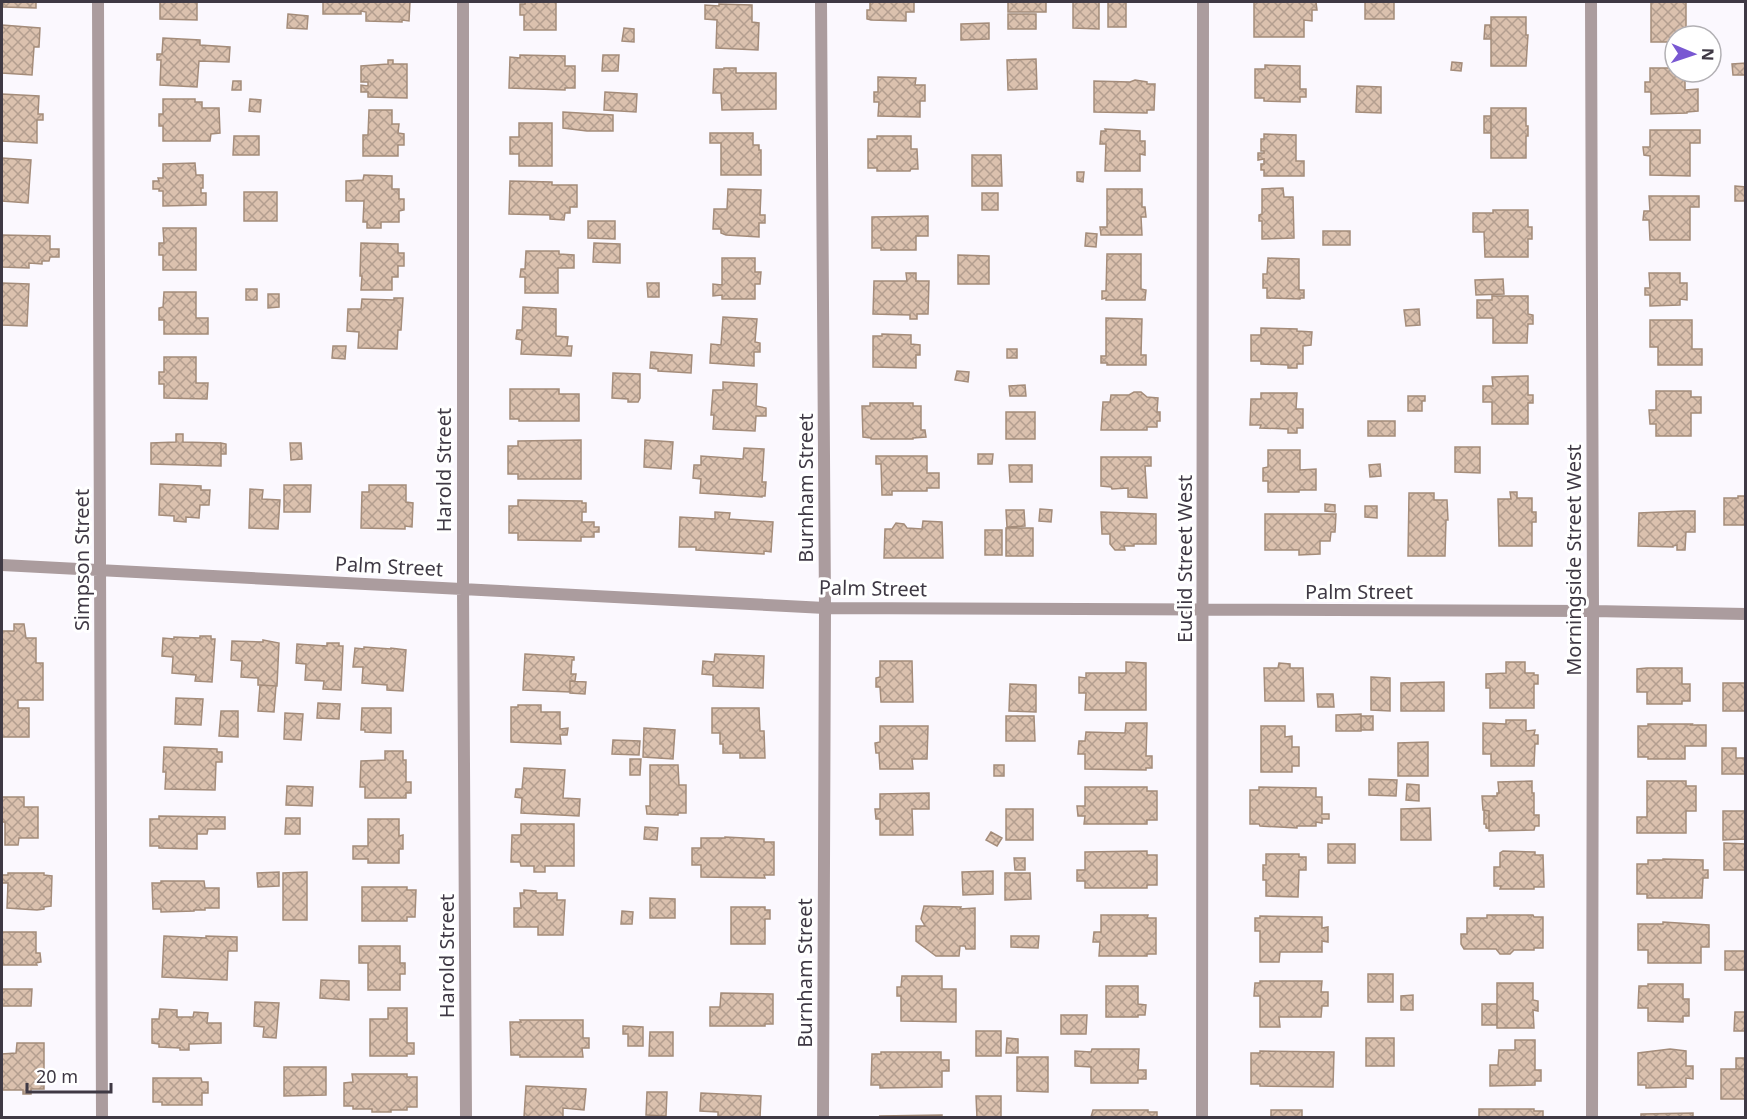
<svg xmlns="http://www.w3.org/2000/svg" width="1747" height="1119" viewBox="0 0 1747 1119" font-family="'Noto Sans',sans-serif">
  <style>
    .building { fill: url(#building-cross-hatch); stroke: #a48c7a; stroke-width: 1.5 }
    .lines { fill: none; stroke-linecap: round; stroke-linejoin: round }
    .minor { stroke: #ab9c9e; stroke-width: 12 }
    .labels { text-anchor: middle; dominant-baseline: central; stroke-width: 6; stroke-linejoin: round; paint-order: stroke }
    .street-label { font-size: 20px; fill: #3f3944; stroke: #fff }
  </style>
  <defs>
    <pattern id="building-cross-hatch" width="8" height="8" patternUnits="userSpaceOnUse" patternTransform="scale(1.5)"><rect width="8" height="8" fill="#dbc1ae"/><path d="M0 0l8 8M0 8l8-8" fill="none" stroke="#b39e8f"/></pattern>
  </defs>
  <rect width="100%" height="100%" fill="#fbf8fe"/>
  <path class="building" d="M3 2H36V8L3 7Z
    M160 2H197V20L160 19Z
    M323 2H410L409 21 402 20V22L366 21V12L361 11V14H323Z
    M525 2H556V30H524V15H520V4H525Z
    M870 2H914V12H906V21L871 20 867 19V10H870Z
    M1008 2H1046V12H1008Z
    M1073 2H1099V29L1073 28Z
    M1108 2H1126V27H1108Z
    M1254 2H1316L1317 10H1312V21L1304 20V37H1254Z
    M1365 2H1394V19H1365Z
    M1651 2H1686V36H1675V42H1651Z
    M719 4 752 5V22L759 23 758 50 716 48 717 20 705 19V5L719 6Z
    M288 14 308 16 307 29 287 28Z
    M1008 14H1036V29H1008Z
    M1491 17H1526V35H1528L1526 66H1491Z
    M989 23V39L961 40V24Z
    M2 25 40 28 39 47H34L32 75 2 73Z
    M1485 25H1490V27H1491V39H1484Z
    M624 28 634 29V42L622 41Z
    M163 38 200 40V45L230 47 229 62 199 61 197 87 160 85 161 60H157V54H162Z
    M520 55 565 56V66H575V88H565V90L509 88 510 57 520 58Z
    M603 55H619L618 71H602Z
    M1036 59 1037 89 1008 90 1007 60Z
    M388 60H393V64H407V98L368 97V92H361V85L368 86V82H361V66L388 64Z
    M1452 62 1462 63 1461 71 1451 70Z
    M1746 63V75H1733L1732 64Z
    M1265 65 1300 66V89H1306V97H1300V102L1264 101V98H1255V69H1265Z
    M724 68H736V73H776V109L722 110 721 93H713L714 69H724Z
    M1650 68H1675V72H1685V90L1698 89V111L1687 112V113L1651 114V92H1645V82H1650Z
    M878 77 916 78 915 85H925V101H920V117L878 116 879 102H874V92H878Z
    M1135 80 1147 82V84H1155L1154 110H1147V113L1094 112V81L1130 82Z
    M233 81H241V90H232Z
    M1357 86 1381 87V113L1356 112Z
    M605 92 637 94 636 112 604 110Z
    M2 94 39 96 38 114H43V120H37V143L2 141Z
    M163 99H195V102H202V108H219L220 133 211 134 210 141H163V126H159V114H163Z
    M250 99 261 100 260 112 249 111Z
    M1491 108H1526V126H1528V136H1526V158H1491Z
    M369 110H392V124H399L398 133 404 134V145H398V156H363V135H368Z
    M563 112 613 115V131H587L563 128Z
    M1484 116H1491V133H1484Z
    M519 123H552V166H519V154H510V137H519Z
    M1105 129 1140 131V141H1145V155L1140 154V171H1105L1106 144H1100L1101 131H1106Z
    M1650 130H1700V143H1690V176L1650 175V156L1644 155 1643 147H1650Z
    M710 133H753V145H759V150H761V175H721V143H710Z
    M1264 134 1296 135V161H1304V176H1264V170H1261V164H1264V159L1258 160V153H1264V151H1261V139H1264Z
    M234 136H259V155H233Z
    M877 136H911V149H917L918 169H911L910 171H877V168H868V139H877Z
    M972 155H1001L1002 186H972Z
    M2 158 31 160 28 203 2 201Z
    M195 163 196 175H203V188H201V193H206V205L163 206V191H159V189H153V181H159L158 178H163V164Z
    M1077 172H1084L1083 182 1077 181Z
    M364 175 392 176V189H399V199H404V210L399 211V222H381V228H367V222H363L364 201H346V181L363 180Z
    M510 181 552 182V185H577V207H570V213H565L564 220 550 219V215L509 214Z
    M1735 186 1746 187V201H1735Z
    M1283 188 1284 197H1293L1294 238 1262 239V221H1259V215L1262 214V189Z
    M728 189 761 190 760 215H765V223H759V237L726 235 721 233V229H713L714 209H727Z
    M1107 189H1142V207H1145L1146 217H1141L1142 235H1101L1100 227H1107Z
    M244 192H277V221H244Z
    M982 193H998V210H982Z
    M1649 196H1699V207H1690V240H1650L1649 220H1643L1644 211H1650Z
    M1493 210H1528V227H1532V239H1528V257H1485L1484 232H1473V213H1493Z
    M928 216V236H916V250H881V248H872V217Z
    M588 221H615V239L588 238Z
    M163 228H196V270H163V255H159V243H164Z
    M1323 231H1350V245H1323Z
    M1086 233 1097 234 1096 247 1085 246Z
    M2 235 50 236V249H59V257H50L49 261H42V264L29 263V268L2 267Z
    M361 243 398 244V253H404V266H398V277H392V290H361L362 276H360Z
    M594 243 620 244V263L593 262Z
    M526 251H559V254L574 255V268H558V293H525V277H520L521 269H525Z
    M1107 254H1141V289L1146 290 1145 300H1106V298L1102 299V291H1106Z
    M958 255 989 256V284H958Z
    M722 258H755V272H761L760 284H755V299H722V295L713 296V284L722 285Z
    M1268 258 1299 259V290H1304V298H1300V299L1267 298V288H1263V274H1267Z
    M906 273H916V281H929L928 314H917V319H910V315L873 314 874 281H907Z
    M1649 273H1680V283H1687V300L1680 299V305L1650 306V295H1645V288H1650Z
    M1503 279 1504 294 1476 295 1475 280Z
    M2 283 29 284 27 326 2 325Z
    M647 283H659V297H648Z
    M246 289H257V300H246Z
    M164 292H196V318H208V334H164V320H159V308L163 307Z
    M268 294H279V307L268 308Z
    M1492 296H1528V314L1533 315V324H1528L1527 343H1493V318H1477V300H1492Z
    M394 298H403L401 330H398L397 349 358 348 359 332 347 331 348 309H361L362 299 394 300Z
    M523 307 556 309V336L568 337 567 346H572L571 356 521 354 522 340 516 339 517 330H522Z
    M1419 309 1420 325 1406 326 1404 310Z
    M723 317 757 319 755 342 760 343V352H754V366L710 363 711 344 721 345Z
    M1106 318 1142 319 1141 355H1146V365H1107V363H1101V356H1106Z
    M1650 320H1692V349H1702V365H1658V347H1650Z
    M1261 328 1297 329V331L1312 332 1311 345 1303 346V364H1297V368H1288V365L1261 364V361H1251V335H1261Z
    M882 334 911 335V344L920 345V355H916V368L873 367V336H882Z
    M333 346H346L345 359 332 358Z
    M1007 349H1017V358H1007Z
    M651 352 692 355 691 373 658 371V369L650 368Z
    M164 357H196V383H208L207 399 164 398V384H159V372H164Z
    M957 371 969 372 968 382 955 380Z
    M613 373 640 374V398L638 402H628V399L612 398Z
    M1528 376V395H1533V403H1528V424H1492V402H1483V386H1493L1492 377Z
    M723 382 757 384 756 406 766 408V416H756L755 431 713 429 714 415H711L713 390H723Z
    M1025 385 1026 396H1010L1009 386Z
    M510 389H559V394H579V421H519V419H510Z
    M1656 391H1691V397H1701V413H1691V436H1656V424H1650L1649 410H1656Z
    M1134 392H1141L1147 397 1158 398 1157 412H1160V421H1157V427H1147V430H1101L1103 402H1110L1111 395H1129Z
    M1261 393H1297L1296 409H1303V428H1297V433H1288V429L1260 428 1261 425H1250L1251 399H1261Z
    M1408 396H1425V401H1422V411H1408Z
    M870 403H913V406H921V430H925L926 437 913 438V439H871V438L863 437 862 406H870Z
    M1006 412H1035V439H1006Z
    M1368 421H1395V436H1368Z
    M176 434H183V442L221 443V466L151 464V443L176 442Z
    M581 440V479H518V474H508V446H518V441Z
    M645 440 673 442 671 469 644 467Z
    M221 443 226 444V454H221Z
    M290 443H301L302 459 291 460Z
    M1455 447H1480V473L1455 472Z
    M744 448 764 449 762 482H766L765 496H762V497L700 493 701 479 693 478 694 465H701V456L743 459Z
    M1268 450H1300V470L1316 469V490H1299V492H1268V481H1263V468L1268 467Z
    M978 454H993L992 464H978Z
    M876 456H927V473H939V488H927V491H892V495H882L881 464H876Z
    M1101 457H1151V466H1145L1147 498 1128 497V488L1112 489 1111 487 1101 486Z
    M1380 464 1381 476 1370 477 1369 465Z
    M1009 465H1032V482H1010Z
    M160 484 201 486V490H210L209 505H200L199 518 186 517V522L174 521V516L159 515Z
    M284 485H311L310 512H284Z
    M369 485H406V502L413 503 412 527 405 526V529L361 528 362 492H369Z
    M250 489 263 490 262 499 280 500 278 529 249 528Z
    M1510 492H1517V498H1532V512H1536V522H1532V546H1499L1498 499H1511Z
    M1409 493H1434V500H1447L1448 520H1446L1445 556H1408Z
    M1738 496H1746V525H1724V498H1738Z
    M518 500 582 501V503H586V512H582V522H594V527H599V532H594V537H581V541L518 540V533H509V506H518Z
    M1325 504 1335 505V512L1325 511Z
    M1365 506H1377V518L1365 517Z
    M1040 509 1052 510 1051 522 1039 521Z
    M1006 510H1024L1025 526 1007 527Z
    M1684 511H1695V532H1686L1685 550H1677V545L1673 546V547L1638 546 1639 513Z
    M715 512 730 513 729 519 773 522 771 552 764 551V554L696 550V547H679L680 517 715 519Z
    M1101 512 1156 514V544H1134V546H1124L1125 550H1115L1110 544V534H1102Z
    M1265 514H1336L1335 532H1331L1330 541H1320V554L1299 555V550H1265Z
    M923 521 942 522 943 558H884L885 529H892L896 523 904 524 907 528 922 529Z
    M1006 528H1033V556H1006Z
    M985 530H1002V555H985Z
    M14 624H24L26 638H36V663H43V700H18V708H29V737H2V631H14Z
    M200 636H211V639H215L212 682 195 681 196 675 172 673 173 657 162 656 163 638 174 639V637L200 638Z
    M263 640 279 643 277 686 258 685V678L241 677 242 661 231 660 232 641 263 642Z
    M327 643H339V646H343L341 690 323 689 324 681 305 680 306 664 296 663 297 644 327 646Z
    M364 647 391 649V648L406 650 403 691 387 690V685L362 683 363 667H353L355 648 364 649Z
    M525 654 574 657V660H572L571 674H576L575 681H570V692L523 690Z
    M715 654 764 656 763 688 713 686V675L702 674 703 661 714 662Z
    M880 661H912L913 702H881L880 687H876V678L880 677Z
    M1126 662 1146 663V710H1085L1086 693H1079V677L1086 678V673H1126Z
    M1506 662H1525V673H1534V675H1538V684H1534V708H1490V688H1486V674L1506 673Z
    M1279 663 1290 664V668H1303L1304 701H1265L1264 668H1278Z
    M1647 668H1682V684H1690V701H1682V704H1647V692H1637V669Z
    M1371 677 1390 678V711L1371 710Z
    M570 681 586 682 585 694 570 693Z
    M1444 682V711H1401V683Z
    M1723 683H1746V711H1723Z
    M1010 684 1036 685V712L1009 711Z
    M260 685 276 686 274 712 258 711Z
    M1317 694H1333L1334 707H1318Z
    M176 698 203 699 201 725 175 724Z
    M318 703 340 704 339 719 317 718Z
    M518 705H541V712H560V729L568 728 567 735H560L561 744 511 742V707H518Z
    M362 708H391V733L365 732V730H361Z
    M712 708H759L760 731H764L765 758H740V753H723V744H720V733H712Z
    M221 711H238V737L219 736Z
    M285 713 303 714 301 740 284 739Z
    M1361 714V731H1336V715Z
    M1006 716H1034L1035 741H1006Z
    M1361 716H1373V730H1361Z
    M1506 720H1526V731L1535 730 1534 735H1538V744H1535L1534 766H1491V754H1483V723L1506 724Z
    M1126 723H1147L1146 756H1152V768H1146V770L1085 769V754H1078L1079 741H1085L1086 732 1125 733Z
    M1648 724H1692L1691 725H1706V746H1685V759H1648V757H1638V726H1648Z
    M880 726H928L927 759H912L913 769H880L879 753H876L875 743 880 742Z
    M1261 726H1285V737L1292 736V747H1299V766H1292V772H1261Z
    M644 728 675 730 673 759 643 757Z
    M613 740 640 741 639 755 612 754Z
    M1428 742V776H1398V743Z
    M164 747 217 749V752H222V762H216L215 790 165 789 166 772H163Z
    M1722 748H1736V758H1746V774H1722Z
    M385 751H403V760H406V782H411V793H406V798H365V787H360L361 761 385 760Z
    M630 759H641L640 775H630Z
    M650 765H678L679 785H686V813H678V815L647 814 646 806H650Z
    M994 765H1004V776H994Z
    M524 768 565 770 563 798 580 799 579 816 521 813 522 798 515 797 516 789H522Z
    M1369 779 1397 780 1396 796 1369 795Z
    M1532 781V793H1534V815H1539V826H1535L1534 830 1489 831V811L1483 810 1482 796H1497V793H1499L1498 782Z
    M1647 781H1686V786H1696V811H1686V833H1637V817H1647Z
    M1407 784 1419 785V801L1406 800Z
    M287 786 313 787 312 806 286 805Z
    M1085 787H1147V791H1157V820H1147V824H1084L1085 816H1078L1077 806H1085Z
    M1259 787 1316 788V797H1322V814H1329V819H1322V823L1316 822V826H1297V828L1260 826 1259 824H1250V790H1259Z
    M929 793V809H912L913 835H880V819H876L875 809H880V794Z
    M2 797H24V807H38V838H19L18 845H5V822H2Z
    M1430 808 1431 840H1401V809Z
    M1006 809H1033V840H1006Z
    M1484 810 1489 811V829L1486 828V824H1484Z
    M1723 811H1746V839L1723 840Z
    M159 816 225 817V829H208L207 834H197V849L159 848V846H150V819H159Z
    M286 818H300V834H285Z
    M368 819H399V836L403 835V849H399V863H368V859H353V846H368Z
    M521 824H574V866H545V872H534V866H521L520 862H511L512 835H521Z
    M645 827 658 828 657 840 644 839Z
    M991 832 1002 838 997 846 986 840Z
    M725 837 764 839V842H774V875H764L765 878 701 877V865H692V848H701V838H725Z
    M1724 843 1746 844V870H1724Z
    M1328 844H1355V863H1328Z
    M1147 851V855H1157V885H1147V888H1085V881H1077V870H1085V852Z
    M1503 851 1535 852V855H1543L1544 887H1534V889H1500L1501 886H1494V867H1500V853Z
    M1266 854H1299V857H1306V870H1299L1298 897 1266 896V880H1263V865H1266Z
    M1014 858H1025V870H1015Z
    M1663 859 1703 860V870H1708V878H1703L1702 898H1647V894H1637V864H1648V860H1663Z
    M993 871V894L963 895 962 872Z
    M279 872V886L258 887 257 873Z
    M307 872V920H283V873Z
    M8 873H44V875L52 876 51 906 44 907V909L37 910 7 908 8 883H2V875H8Z
    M1005 873H1030L1031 899 1005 900Z
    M161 881H204L205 888H219V908H205V910H194V911L161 912V909H153L152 883H161Z
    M362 887H407V890H416L415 917H407V921H362Z
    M524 890 536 891V893H557V900H565L563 935H538V927H514V908H521L520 893H524Z
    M650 898 675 899V918H650Z
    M924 906 961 907 960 909 975 908V949H966L965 946H960L959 956H936L916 941V926H925L921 919Z
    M731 907H765V910H770V919H765V944H731Z
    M622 911 633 912 632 924H621Z
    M1101 915H1148L1147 918H1156V954H1147V956H1099L1100 942H1093L1094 932H1101Z
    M1487 915H1533L1534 917H1543V948H1534V950H1514L1510 954H1500L1496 949H1464L1461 944V934H1467V918H1487Z
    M1260 916 1322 917V928L1328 927V942L1322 941V952H1280L1279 962H1260V931H1255V918H1260Z
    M1663 922 1709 925V947H1701V963H1648V950H1638V924H1663Z
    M2 932H36V953H40L41 962 36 963 37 965H3Z
    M164 936 206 938V936L237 937V951H228L227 980 162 977Z
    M1011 936H1039L1038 948 1011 947Z
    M359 946H400V963H405V974H400V990H368V963H359Z
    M1725 951H1746V970H1725Z
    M1368 974H1393V1002H1368Z
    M902 976H942V989H956V1022L901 1021V996H897V987H901Z
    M321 980 349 981V1000L320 998Z
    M1260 981H1322L1321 992H1328V1006H1322L1321 1017H1279L1280 1027H1260V996H1254L1255 983H1260Z
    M1497 983H1533V1000L1538 1001V1011L1533 1010 1534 1028H1497Z
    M1648 984H1683V999H1689V1016H1683V1022L1648 1021V1008H1638L1639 986H1648Z
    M1106 986H1138V1004L1146 1005 1145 1015H1138V1017H1106Z
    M2 989H32L31 1006H2Z
    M721 993 773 994V1024H765V1026H710V1007H720Z
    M1413 995V1010H1401V996Z
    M255 1002 279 1003 276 1038 263 1037 264 1027 254 1026Z
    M1482 1004H1497V1025H1482Z
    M388 1008H407V1043H414V1054H407V1056H370V1019H388Z
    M160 1009 177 1010V1017H193L194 1012 208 1013 207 1023H221V1043L189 1044V1050H180V1048L159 1047V1044L152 1043V1019H159Z
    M1735 1012H1746V1031H1734Z
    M1061 1015H1087L1086 1034H1061Z
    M520 1020H583V1038H589V1048H582L583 1057H520V1055H511L510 1022H521Z
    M623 1026 643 1027V1046H628V1034H623Z
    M976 1031H1001V1056H976Z
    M650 1032H673V1056H649Z
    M1007 1038 1018 1039V1053H1006Z
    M1366 1038H1394V1066H1366Z
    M1515 1040H1535V1070H1541V1081H1535V1085L1490 1086V1065H1498L1499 1050H1515Z
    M17 1043H44V1089H31V1094H23V1090H2V1054L16 1053Z
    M1092 1049H1139L1138 1070H1146V1079H1138V1083H1091V1067L1075 1066V1051L1091 1052Z
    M1670 1049 1686 1051V1066H1693V1079L1686 1078V1087L1646 1088V1085H1638V1053Z
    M1260 1051 1334 1052 1333 1087 1260 1086V1084H1251V1053H1260Z
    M881 1052H941V1060H949V1071H942V1087L880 1088V1085H871L872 1054H881Z
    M1017 1057H1048V1092L1017 1091Z
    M1736 1058H1746V1069H1736Z
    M284 1067H326V1095L284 1096Z
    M1721 1069H1746V1099H1721Z
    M352 1074H407V1077H417V1107H407V1110H391V1112H372V1109H353V1106H344V1083L353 1082Z
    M153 1078H201L202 1082H208V1093H202V1105H162V1102H153Z
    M526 1086 586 1089 584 1110 563 1108V1118L524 1117Z
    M647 1092H667L666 1116 646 1115Z
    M701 1093 761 1096 760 1118H718V1112L700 1111Z
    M976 1096H1001V1118H977Z
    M1479 1109H1534V1111H1543V1118H1479Z
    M1093 1110H1148V1112H1157V1118H1086L1091 1117Z
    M1271 1110H1302V1118H1271Z
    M1693 1113V1118H1641V1114Z
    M942 1115V1118H881L880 1116Z"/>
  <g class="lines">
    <path class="minor" d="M98 2 102 1118
      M463 2V589L466 1118
      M821 2 825 608 823 1118
      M1591 2 1593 611 1592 1118
      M2 565 825 608 1593 611 1746 614
      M1202 1118 1203 2"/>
  </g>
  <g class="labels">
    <g class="street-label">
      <text transform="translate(443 470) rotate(-90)">Harold Street</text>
      <text transform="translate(805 488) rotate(-90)">Burnham Street</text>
      <text transform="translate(1184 559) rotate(-90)">Euclid Street West</text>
      <text transform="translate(81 560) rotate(-90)">Simpson Street</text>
      <text transform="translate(1573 560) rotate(-90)">Morningside Street West</text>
      <text transform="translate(389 566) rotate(3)">Palm Street</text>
      <text transform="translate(873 588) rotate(1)">Palm Street</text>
      <text x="1359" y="591">Palm Street</text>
      <text transform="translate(446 956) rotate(-90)">Harold Street</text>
      <text transform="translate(804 973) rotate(-90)">Burnham Street</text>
    </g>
  </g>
  <rect width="1747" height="1119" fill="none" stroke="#3f3944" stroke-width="6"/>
  <g transform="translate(1693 54) rotate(92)"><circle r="28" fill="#ffffff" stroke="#b2b0b4" stroke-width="1.5"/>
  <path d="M0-4.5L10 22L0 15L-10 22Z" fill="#7958d2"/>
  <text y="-9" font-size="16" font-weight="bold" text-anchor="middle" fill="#3f3944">N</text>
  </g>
  <path d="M27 1083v9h84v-9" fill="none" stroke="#3f3944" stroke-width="3"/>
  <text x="36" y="1083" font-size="18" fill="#3f3944" stroke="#ffffff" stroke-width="4.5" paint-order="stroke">20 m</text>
</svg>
